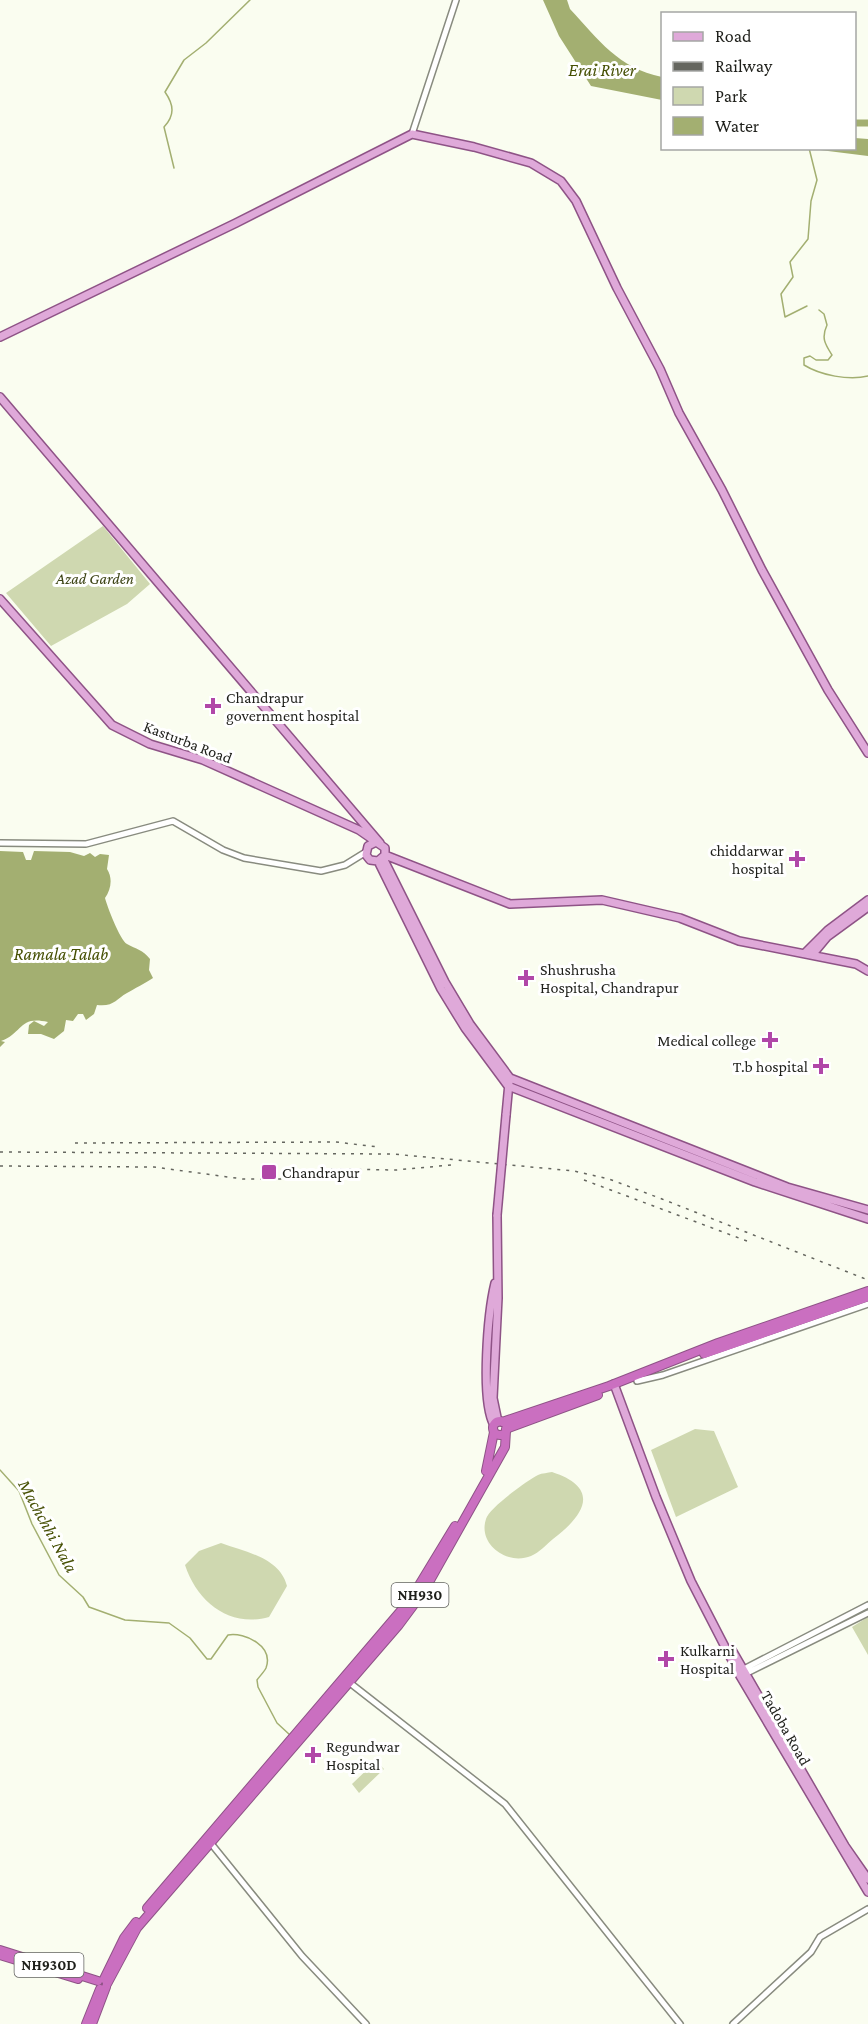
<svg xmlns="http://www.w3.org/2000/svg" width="868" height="2024" viewBox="0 0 868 2024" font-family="'Crimson Pro',serif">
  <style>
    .green { fill: #cfd8b0 }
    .water { fill: #a3af71 }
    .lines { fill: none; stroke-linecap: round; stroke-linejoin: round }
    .stream { stroke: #a3af71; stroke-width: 1.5 }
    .river { stroke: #a3af71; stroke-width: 7 }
    .minor-casing { stroke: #888b7f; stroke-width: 8 }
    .major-casing { stroke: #8e5386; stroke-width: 10 }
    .highway-casing { stroke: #8e5386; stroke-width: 10 }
    .minor { stroke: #fff; stroke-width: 5 }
    .major { stroke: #dfa9d9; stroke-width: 7 }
    .highway { stroke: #ca6fc0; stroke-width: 8 }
    .rail { stroke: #65665f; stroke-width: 1.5; stroke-dasharray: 3 6; stroke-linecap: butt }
    .major-bridge-casing { stroke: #8e5386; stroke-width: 10; stroke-linecap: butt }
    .major-bridge { stroke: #dfa9d9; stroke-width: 7 }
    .poi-dot { fill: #b147a8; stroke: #fff; stroke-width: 2 }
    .labels { text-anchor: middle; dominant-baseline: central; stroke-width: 6; stroke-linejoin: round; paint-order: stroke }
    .shield { fill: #fff; stroke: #62635f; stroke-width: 1.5 }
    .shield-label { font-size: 15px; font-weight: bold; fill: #1f201b }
    .park-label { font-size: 16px; font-style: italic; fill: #3d4415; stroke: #fff }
    .poi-label { font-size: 16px; fill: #1f201b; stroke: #fff; text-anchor: start }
    .street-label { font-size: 16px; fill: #1f201b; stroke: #fff }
    .water-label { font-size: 18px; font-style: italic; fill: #465004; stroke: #fff }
  </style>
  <rect width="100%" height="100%" fill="#fafdf0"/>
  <path class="green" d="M103 526 150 584 127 604 51 646 6 593Z
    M695 1429 714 1431 738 1487 676 1517 651 1450Z
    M552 1472C601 1488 585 1515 553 1539 547 1544 539 1553 531 1556 524 1559 515 1559 509 1557 493 1552 480 1537 486 1519 489 1508 528 1480 538 1475 542 1473 548 1473 552 1472Z
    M221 1543C246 1552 280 1558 287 1586L269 1617C230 1628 197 1602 185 1565L199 1551Z
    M868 1617V1655L852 1627Z
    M376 1761 384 1769 359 1793 352 1784Z"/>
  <path class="water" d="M543 0H567L570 9C599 40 618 68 662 77V100L591 86 559 36Z
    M855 138 868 139V156L812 149 854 148Z
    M0 851 23 852 26 860H31L34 851 70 852 84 856 90 853 95 857 100 854 109 855 107 869C113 878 111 890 105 898 107 906 120 940 127 944 136 949 143 950 150 959L149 970 153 978C145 983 134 989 127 993 116 999 114 1007 97 1005L94 1014 86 1020 83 1014H78L73 1021 66 1020 64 1031 54 1039 41 1034H28L29 1025 34 1021 44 1026 48 1022C19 1015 23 1033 1 1041L5 1042 0 1047Z"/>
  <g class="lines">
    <path class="stream" d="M174 168 164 127C175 115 174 105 165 92L184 60 206 43 250 0
      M807 306 785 317 781 294 793 277 790 262 808 239 811 201 817 180 809 148
      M819 310 824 314 827 325C821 338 825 344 832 355L828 360H816L810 356 804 358V365C820 375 849 381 868 376
      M0 1470 19 1491 32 1524 59 1575 83 1597 89 1607 125 1620 169 1623 190 1638 207 1659H211L228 1635C245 1632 274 1646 266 1668 264 1672 259 1677 257 1680L258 1687 277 1723 290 1735"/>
    <path class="river" d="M854 123H868"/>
    <g class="minor-casing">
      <path id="minor" d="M412 134 456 0
        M0 843 86 844 173 821 223 850 244 858 321 871 345 865 366 852
        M637 1381 663 1375 868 1304
        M740 1671 868 1605
        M743 1675 868 1613
        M350 1683 505 1804 680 2024
        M209 1841 302 1956 366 2024
        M733 2024 811 1952 820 1937 868 1909"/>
    </g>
    <g class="major-casing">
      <path id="major" d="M0 337 236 223 412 134 474 147 531 163 561 181 576 201 617 288 660 369 679 413 722 490 762 570 828 690 868 753
        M0 397 380 843
        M0 599 112 725 150 744 203 760 359 830 385 848V855L378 861 370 860 366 855 368 846 374 843
        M385 855 510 904 602 900 680 918 739 941 856 964 868 971
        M383 858 445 982 470 1024 510 1078 787 1187 868 1210
        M378 861 441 989 465 1028 508 1086 755 1182 868 1219
        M805 953 828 930 868 900
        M812 955 827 937 868 907
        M506 1115 509 1083
        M497 1215 498 1298 493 1398 498 1422
        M614 1384 656 1497 691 1581 740 1676 868 1892
        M494 1425C480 1400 488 1312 495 1283
        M732 1650 845 1846 868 1879"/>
    </g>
    <g class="highway-casing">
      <path id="highway" d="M704 1354 868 1297
        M493 1428a7 7 0 1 1 14 0a7 7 0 1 1-14 0Z
        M502 1422 609 1386 718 1343 868 1291
        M506 1429 598 1395
        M486 1471 494 1432
        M147 1908 410 1600 455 1526
        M0 1950 98 1981
        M0 1955 78 1979
        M104 1979 124 1938 136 1922
        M107 1984 137 1928 398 1626 424 1591 505 1447 506 1431
        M86 2024 100 1989
        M92 2024 106 1987"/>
    </g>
    <use href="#minor" class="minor"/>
    <use href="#major" class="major"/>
    <use href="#highway" class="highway"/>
    <path class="rail" d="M75 1143 336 1142 378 1147
      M0 1152 393 1154 574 1171 609 1179 662 1199 868 1280
      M0 1166 154 1167 243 1179H281L330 1169 396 1170 451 1165
      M584 1180 747 1241"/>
    <g class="major-bridge-casing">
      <path id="major-bridge" d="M497 1215 506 1115"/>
    </g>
    <use href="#major-bridge" class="major-bridge"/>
  </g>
  <g class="poi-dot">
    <path d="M210 697h6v6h6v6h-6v6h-6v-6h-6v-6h6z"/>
    <path d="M794 850h6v6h6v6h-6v6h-6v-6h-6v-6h6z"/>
    <path d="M523 969h6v6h6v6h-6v6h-6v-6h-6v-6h6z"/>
    <path d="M767 1031h6v6h6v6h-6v6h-6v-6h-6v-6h6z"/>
    <path d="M818 1057h6v6h6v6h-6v6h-6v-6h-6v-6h6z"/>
    <rect x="261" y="1164" width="16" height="16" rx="3"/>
    <path d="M663 1650h6v6h6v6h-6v6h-6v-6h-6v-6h6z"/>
    <path d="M310 1746h6v6h6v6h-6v6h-6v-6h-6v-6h6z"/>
  </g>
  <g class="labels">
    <g class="shield">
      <rect x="391.5" y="1583" width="57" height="24" rx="4.5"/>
      <rect x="14.5" y="1953" width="69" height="24" rx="4.5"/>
    </g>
    <g class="shield-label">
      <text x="420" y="1595">NH930</text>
      <text x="49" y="1965">NH930D</text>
    </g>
    <g class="park-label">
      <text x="95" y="578">Azad Garden</text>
    </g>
    <g class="poi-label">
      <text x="226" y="697">Chandrapur<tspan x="226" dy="18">government hospital</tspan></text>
      <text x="784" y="850" text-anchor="end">chiddarwar<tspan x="784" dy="18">hospital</tspan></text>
      <text x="540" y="969">Shushrusha<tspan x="540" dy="18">Hospital, Chandrapur</tspan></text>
      <text x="756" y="1040" text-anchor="end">Medical college</text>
      <text x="808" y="1066" text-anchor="end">T.b hospital</text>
      <text x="282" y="1172">Chandrapur</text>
      <text x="680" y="1650">Kulkarni<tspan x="680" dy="18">Hospital</tspan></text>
      <text x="326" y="1746">Regundwar<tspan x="326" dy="18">Hospital</tspan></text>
    </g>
    <g class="street-label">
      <text transform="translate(188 742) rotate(21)">Kasturba Road</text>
      <text transform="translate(786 1728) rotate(60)">Tadoba Road</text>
    </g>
    <g class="water-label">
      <text x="602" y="70">Erai River</text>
      <text x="61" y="954">Ramala Talab</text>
      <text transform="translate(48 1526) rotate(61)">Machchhi Nala</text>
    </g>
  </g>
  <rect x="661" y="12" width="195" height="138" fill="#ffffff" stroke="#a5a6a4" stroke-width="1.5"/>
  <rect x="673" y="32" width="30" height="9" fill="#dfa9d9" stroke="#a5a6a4" stroke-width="1.5"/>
  <text x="715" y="42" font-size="18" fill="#1f201b">Road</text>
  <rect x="673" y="62" width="30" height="9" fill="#65665f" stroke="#a5a6a4" stroke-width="1.5"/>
  <text x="715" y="72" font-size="18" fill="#1f201b">Railway</text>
  <rect x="673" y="87" width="30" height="18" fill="#cfd8b0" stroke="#a5a6a4" stroke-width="1.5"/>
  <text x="715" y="102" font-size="18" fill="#1f201b">Park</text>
  <rect x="673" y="117" width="30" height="18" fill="#a3af71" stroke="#a5a6a4" stroke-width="1.5"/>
  <text x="715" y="132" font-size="18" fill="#1f201b">Water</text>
</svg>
